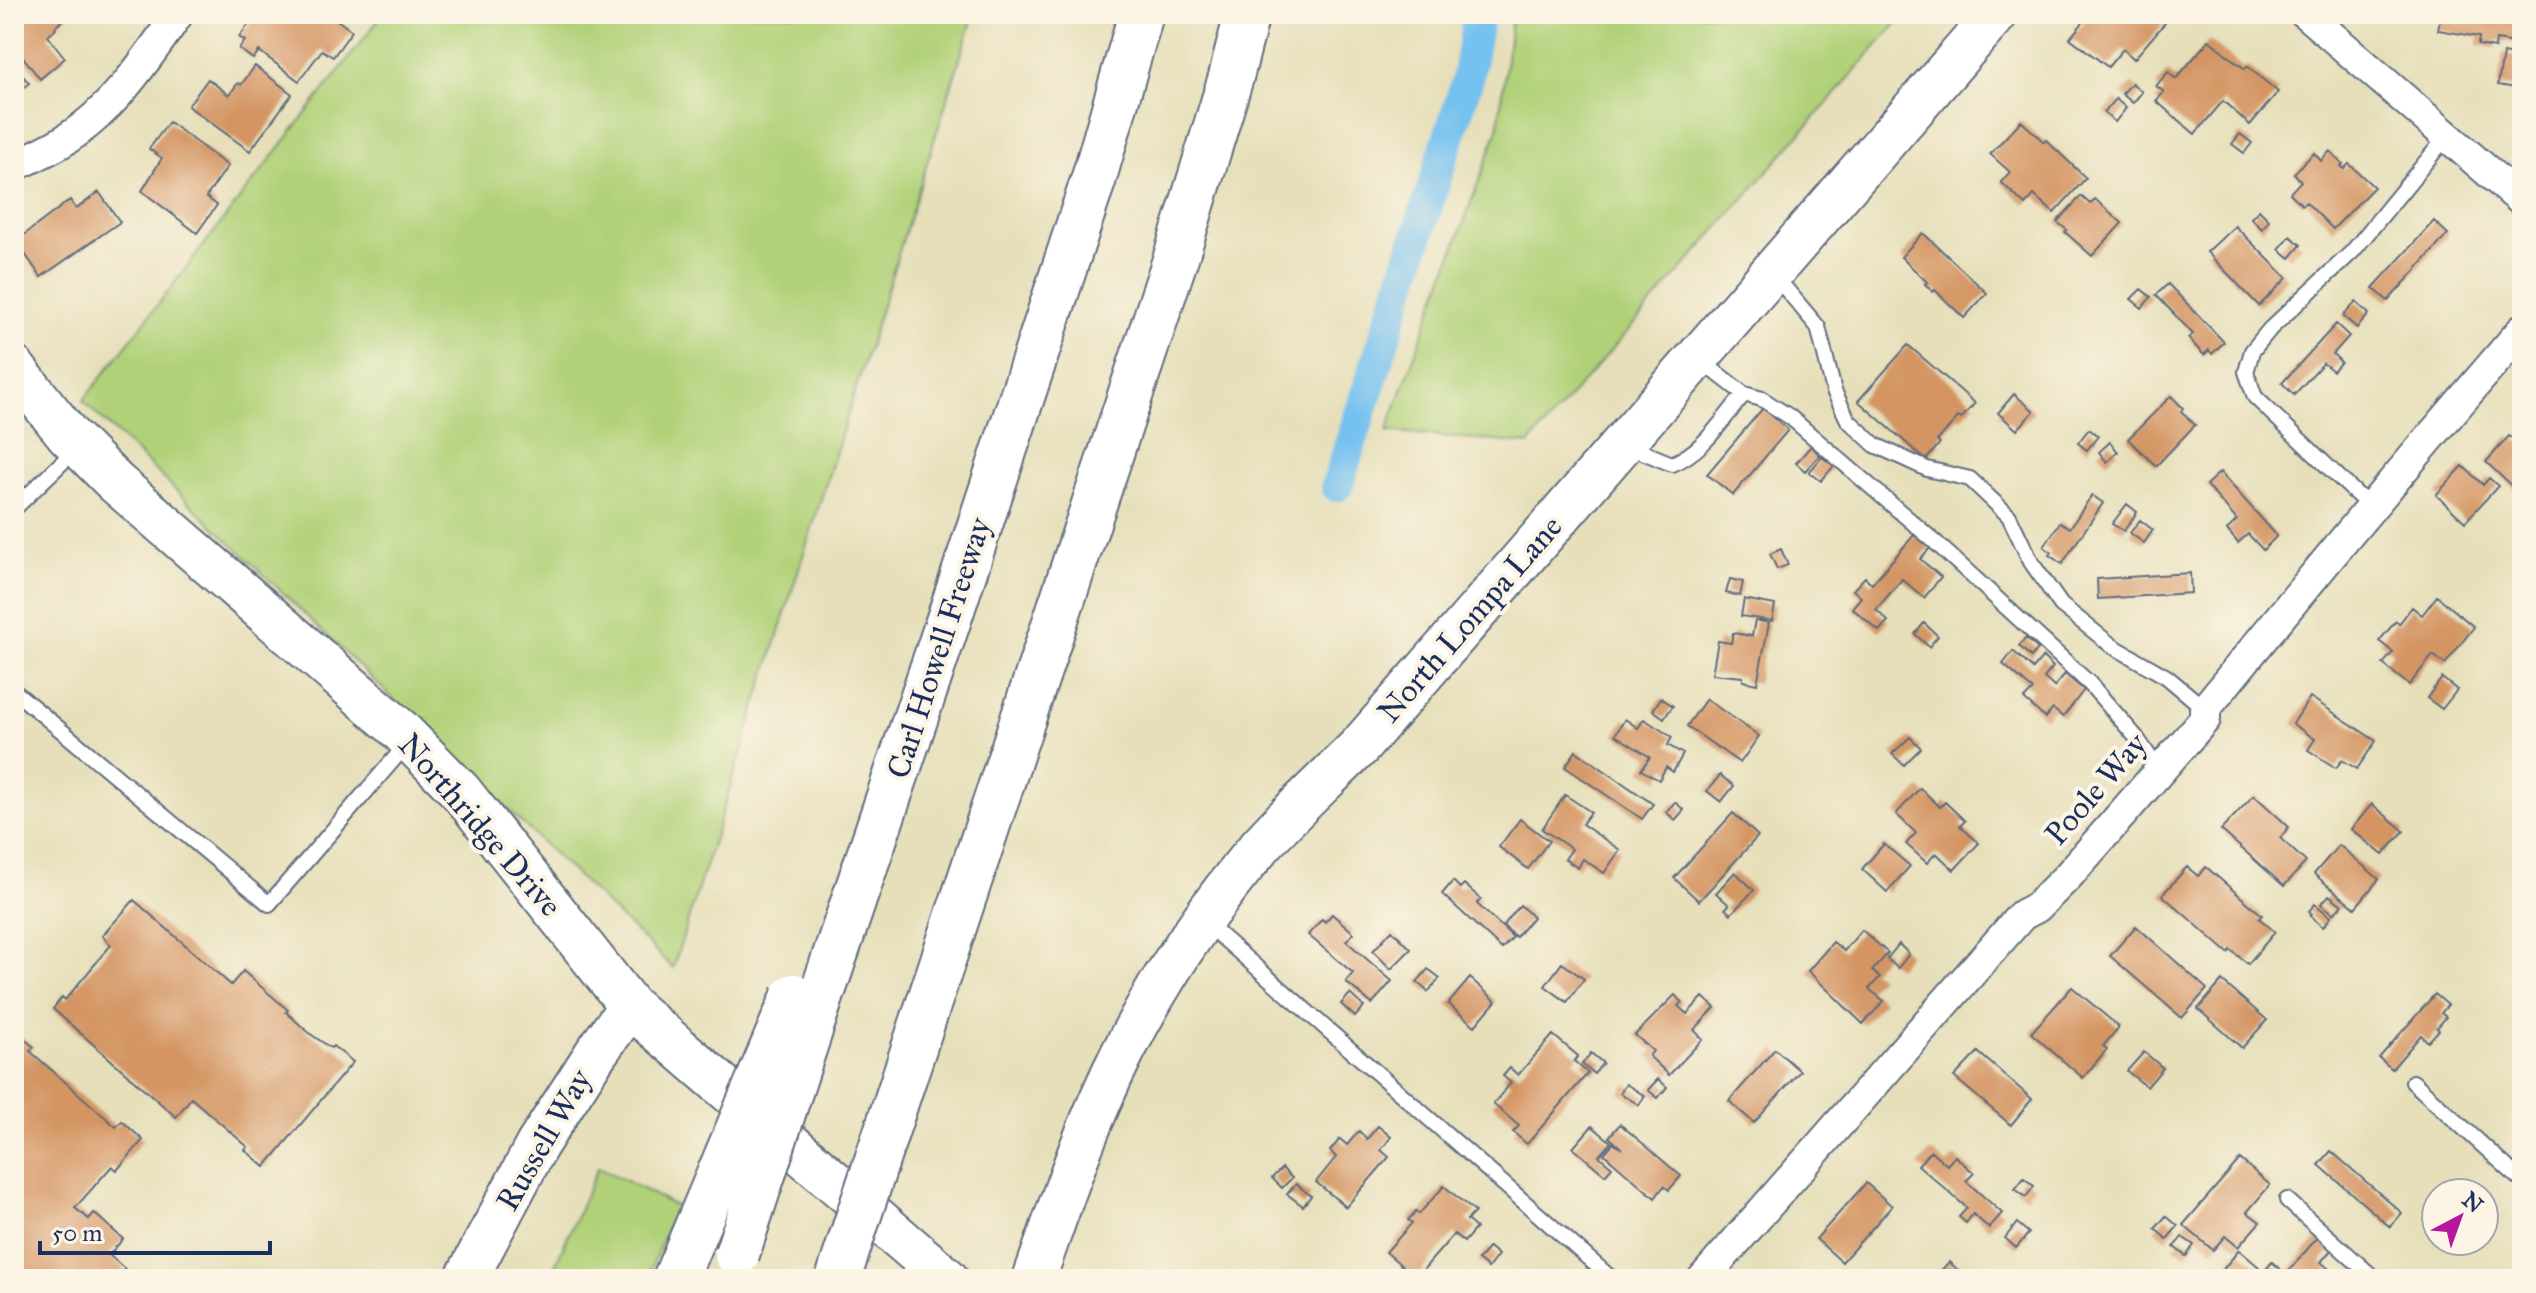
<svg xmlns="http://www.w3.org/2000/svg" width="2536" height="1293" viewBox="0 0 2536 1293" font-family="'IM FELL Great Primer',serif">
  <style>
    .green { fill: #b1d178; stroke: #66806b; stroke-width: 2 }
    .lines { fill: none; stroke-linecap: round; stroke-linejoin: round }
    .canal { stroke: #75c1ef; stroke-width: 32 }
    .building { fill: #d49563 }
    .lane-casing { stroke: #626d7e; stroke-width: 18 }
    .street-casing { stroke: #626d7e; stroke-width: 34 }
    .secondary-casing { stroke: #626d7e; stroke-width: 46 }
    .highway-casing { stroke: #626d7e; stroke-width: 48 }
    .lane { stroke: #fff; stroke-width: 14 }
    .street { stroke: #fff; stroke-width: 30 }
    .secondary { stroke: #fff; stroke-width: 42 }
    .highway { stroke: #fff; stroke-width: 44 }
    .highway-bridge-casing { stroke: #626d7e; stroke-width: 48; stroke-linecap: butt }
    .highway-bridge { stroke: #fff; stroke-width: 44 }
    .labels { text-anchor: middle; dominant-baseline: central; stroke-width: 8; stroke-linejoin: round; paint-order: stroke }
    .street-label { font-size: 32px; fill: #1b2f5e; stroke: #fcf5e5 }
  </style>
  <rect width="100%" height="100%" fill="#fcf5e5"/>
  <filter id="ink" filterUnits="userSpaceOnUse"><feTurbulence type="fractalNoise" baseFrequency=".0125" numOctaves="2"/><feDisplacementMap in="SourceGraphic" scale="16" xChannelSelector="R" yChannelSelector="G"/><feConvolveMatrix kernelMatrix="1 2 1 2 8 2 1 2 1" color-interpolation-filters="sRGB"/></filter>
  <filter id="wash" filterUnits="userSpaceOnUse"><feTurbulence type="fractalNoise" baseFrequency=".006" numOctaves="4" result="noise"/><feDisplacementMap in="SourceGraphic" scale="32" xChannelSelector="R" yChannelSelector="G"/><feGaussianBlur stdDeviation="1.8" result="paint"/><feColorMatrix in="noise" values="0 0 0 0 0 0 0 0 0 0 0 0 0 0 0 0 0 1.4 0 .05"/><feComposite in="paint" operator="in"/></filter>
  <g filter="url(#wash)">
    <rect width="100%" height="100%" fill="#e6dfba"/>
    <path class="green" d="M383 14H974L673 968 83 401Z
      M1512 14H1905L1529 444 1387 431 1498 129Z
      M598 1167 676 1206 647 1279H549Z"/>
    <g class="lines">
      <path class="canal" d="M1337 486 1467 81 1479 14"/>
    </g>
    <g id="blocks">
      <path class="building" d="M14 14H70L55 27 56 29 48 36 65 58 40 79 14 45Z
        M257 14H262L271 20 275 14H329L352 31 333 57 322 50 299 81 259 51 253 59 239 49 245 41 239 37Z
        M2090 14H2166L2170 17 2134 59 2123 49 2108 67 2070 38Z
        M2441 14H2522V34L2518 33 2516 43 2496 40 2495 48 2478 45 2479 37 2438 30Z
        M2209 40 2237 63 2245 69 2247 66 2278 92 2250 125 2223 101 2195 134 2156 101 2164 92 2156 86 2168 72 2176 79Z
        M2503 53 2522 57V89L2498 85Z
        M14 66 29 83 14 96Z
        M255 66 292 94 250 151 188 106 208 79 229 95 238 83 241 85Z
        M2132 83 2142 92 2133 103 2122 94Z
        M2116 99 2126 108 2115 122 2104 113Z
        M2021 121 2044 142 2046 140 2086 178 2054 213 2034 195 2025 205 2001 182 2010 172 1990 154Z
        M169 122 228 166 206 197 217 205 197 233 142 191 162 158 149 149Z
        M2240 134 2252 143 2244 153 2232 144Z
        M2330 151 2343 164 2341 166 2344 169 2349 164 2374 187 2333 229 2306 202 2302 205 2290 193 2301 181 2294 173 2314 153 2321 161Z
        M99 192 120 222 41 277 16 241 70 200 76 209Z
        M2081 196 2090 204 2095 199 2122 223 2092 256 2065 232 2067 230 2057 222Z
        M2259 210 2269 220 2262 229 2251 218Z
        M2434 221 2448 234 2388 301 2373 288Z
        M2235 226 2287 278 2259 306 2207 252Z
        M1923 233 1987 293 1964 318 1935 290 1933 292 1925 284 1927 282 1901 257Z
        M2290 236 2301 245 2290 258 2279 249Z
        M2168 284 2224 342 2212 354 2209 350 2204 355 2188 338 2193 334 2156 295Z
        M2141 289 2151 297 2142 308 2131 299Z
        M2356 302 2369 314 2357 328 2343 316Z
        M2336 324 2349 336 2333 354 2341 362 2333 371 2323 363 2294 395 2282 383Z
        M1908 345 1975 403 1961 419 1958 417 1937 441 1940 443 1926 460 1858 401Z
        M2014 394 2034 411 2017 430 1998 413Z
        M2171 396 2183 408 2181 411 2195 425 2156 466 2128 439Z
        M1763 408 1788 430 1733 495 1707 474Z
        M2089 429 2098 436 2087 450 2078 443Z
        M2509 436 2522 444V496L2486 462Z
        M2110 442 2118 452 2107 462 2099 452Z
        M1811 446 1820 455 1805 471 1796 463Z
        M1822 457 1834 466 1821 481 1809 472Z
        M2463 466 2483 485 2489 478 2498 486 2465 522 2436 495Z
        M2220 472 2277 536 2263 550 2248 534 2238 543 2227 530 2237 520 2206 485Z
        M2092 495 2103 503 2062 564 2049 555 2051 552 2044 547 2060 522 2070 528Z
        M2127 504 2137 512 2124 531 2112 524Z
        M2140 520 2153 530 2144 543 2130 533Z
        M1914 535 1930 548 1920 559 1941 577 1924 598 1902 579 1876 610 1888 621 1879 631 1852 608 1861 597 1853 590 1865 577 1872 584Z
        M1781 549 1788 565 1777 569 1770 554Z
        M2190 573 2191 593 2098 599 2097 579Z
        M1730 579 1743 582 1740 596 1726 593Z
        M2437 596 2474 627 2445 664 2433 655 2409 685 2383 664 2393 652 2379 641 2396 621 2399 624 2412 607 2422 615Z
        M1744 599 1775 605 1772 621 1741 616Z
        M1755 620 1769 623 1757 684 1743 681V677L1712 674 1718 641 1731 643 1733 633 1752 636Z
        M1924 623 1938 636 1929 647 1915 634Z
        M2026 638 2038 649 2031 657 2019 646Z
        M2013 651 2033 669 2043 657 2053 667 2044 678 2054 687 2065 674 2084 690 2063 717 2053 709 2045 718 2024 699 2033 690 2003 664Z
        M2442 678 2457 690 2442 709 2427 698Z
        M2310 697 2376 741 2357 769 2342 760 2336 768 2308 750 2315 739 2293 724Z
        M1661 698 1673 706 1664 718 1653 710Z
        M1706 699 1759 736 1740 763 1687 726Z
        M1625 719 1638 728 1644 719 1672 737 1668 745 1683 754 1673 772 1666 767 1659 780 1641 770 1650 757 1615 735Z
        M1910 737 1921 748 1904 765 1892 754Z
        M1576 751 1653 804 1642 819 1565 767Z
        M1720 775 1734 786 1721 802 1707 791Z
        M1920 788 1940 807 1945 802 1965 821 1960 826 1979 843 1954 870 1936 853 1927 863 1906 844 1916 833 1896 814Z
        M1565 795 1591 812 1582 824 1620 850 1604 873 1583 859 1578 868 1565 859 1572 849 1542 829Z
        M2254 795 2289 827 2280 838 2306 862 2284 886 2221 830Z
        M1675 802 1684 810 1675 820 1666 812Z
        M2372 804 2404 831 2383 855 2351 829Z
        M1733 813 1758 836 1699 901 1674 878Z
        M1520 819 1549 841 1528 869 1499 847Z
        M1884 844 1910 866 1887 892 1862 869Z
        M2339 845 2379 879 2355 908 2314 874Z
        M2187 867 2198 876 2206 867 2262 915 2259 918 2275 932 2248 964 2231 950 2228 953 2162 895Z
        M1735 872 1754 890 1731 914 1725 909 1729 905 1716 893Z
        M1453 881 1460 888 1464 884 1481 899 1477 904 1513 937 1502 949 1442 894Z
        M2329 895 2342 905 2334 914 2321 904Z
        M134 900 231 985 243 971 288 1010 286 1012 309 1033 331 1048 333 1046 353 1062 265 1167 245 1150 248 1147 191 1098 176 1117 53 1009 62 997 65 1000 111 945 102 936Z
        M2315 904 2331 917 2323 927 2310 916 2312 914 2309 911Z
        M1520 905 1533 917 1516 937 1503 926Z
        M1332 914 1354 933 1346 941 1392 981 1372 1004 1346 982 1353 973 1308 935 1322 919 1325 922Z
        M2136 926 2207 989 2182 1018 2110 956Z
        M1392 930 1411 949 1391 969 1373 951Z
        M1862 930 1888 953 1872 971 1880 977 1869 989 1884 1001 1863 1024 1808 971 1833 942 1844 951Z
        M1899 944 1909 954 1898 968 1887 959Z
        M1562 963 1584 979 1567 1002 1545 986Z
        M1428 969 1440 978 1428 992 1417 982Z
        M1470 978 1496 1001 1475 1026 1448 1004Z
        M2222 981 2267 1020 2242 1048 2198 1009Z
        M2072 987 2119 1027 2103 1046 2107 1049 2083 1078 2031 1033Z
        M1350 994 1364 1007 1355 1017 1341 1004Z
        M2435 994 2448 1005 2441 1013 2446 1017 2437 1028 2439 1030 2428 1042 2421 1035 2392 1069 2379 1058Z
        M1675 995 1682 1002 1678 1006 1687 1014 1703 997 1715 1008 1694 1030 1703 1039 1669 1075 1649 1056 1653 1051 1635 1035Z
        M14 1030 34 1047 30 1051 116 1127 122 1121 143 1140 117 1170 112 1166 75 1208 89 1219 94 1213 123 1239 109 1255 125 1269 116 1279H14Z
        M1553 1035 1578 1056 1574 1061 1588 1073 1527 1144 1513 1132 1519 1126 1493 1104 1511 1083 1503 1076 1510 1068 1518 1075Z
        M1775 1049 1800 1071 1754 1123 1729 1101Z
        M1978 1052 2032 1099 2011 1125 1954 1077Z
        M2144 1052 2163 1068 2147 1087 2127 1071Z
        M1591 1053 1603 1063 1594 1074 1582 1064Z
        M1658 1079 1667 1087 1658 1098 1648 1090Z
        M1626 1084 1645 1096 1639 1105 1620 1093Z
        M1620 1124 1681 1176 1669 1190 1664 1186 1655 1198 1604 1154 1613 1143 1622 1149 1609 1137Z
        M1378 1126 1391 1137 1381 1150 1389 1157 1346 1207 1316 1182 1336 1157 1330 1151 1340 1139 1347 1145 1359 1131 1367 1139Z
        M1592 1126 1611 1142 1599 1156 1612 1167 1605 1175 1573 1148Z
        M1931 1151 1947 1165 1955 1156 1974 1173 1966 1181 2002 1213 1989 1228 1973 1214 1966 1223 1959 1217 1967 1208 1918 1165Z
        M2331 1151 2402 1213 2390 1227 2319 1165Z
        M2240 1159 2270 1185 2247 1212 2260 1222 2238 1247 2225 1236 2213 1250 2183 1225Z
        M1282 1168 1292 1178 1282 1188 1272 1178Z
        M2024 1178 2034 1186 2026 1197 2015 1189Z
        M1866 1183 1892 1206 1842 1262 1816 1239Z
        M1296 1184 1311 1196 1303 1206 1287 1194Z
        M1444 1186 1475 1212 1467 1220 1476 1228 1464 1242 1454 1234 1416 1278 1386 1252 1412 1223 1408 1220 1416 1211 1419 1214Z
        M2166 1216 2178 1226 2167 1239 2155 1229Z
        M2017 1223 2029 1233 2016 1248 2005 1238Z
        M2182 1237 2194 1245 2186 1256 2174 1247Z
        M2317 1238 2331 1250 2321 1262 2329 1269 2320 1279H2258L2272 1262 2286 1274Z
        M1489 1247 1498 1255 1488 1268 1478 1260Z
        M2239 1250 2259 1267 2248 1279H2227L2220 1273Z
        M1949 1262 1968 1279H1933Z"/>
    </g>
  </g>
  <g filter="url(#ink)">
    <use href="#blocks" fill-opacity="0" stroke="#626d7e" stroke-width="2"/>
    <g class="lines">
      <g class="lane-casing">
        <path id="lane" d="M1772 278 1786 289 1818 327 1834 391 1848 420 1875 445 1927 469 1970 479 2009 516 2031 562 2061 605 2111 645 2167 677 2205 709
          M1700 360 1744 394 1762 399 1790 417 1934 541 2090 684 2136 737 2159 771
          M1629 443 1645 453 1672 464C1703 452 1723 419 1744 394
          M2371 508 2255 397 2246 372 2252 351 2270 329 2353 251 2447 136
          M14 509 76 449
          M14 691 269 904 407 744
          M1207 924 1612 1279
          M2413 1082 2522 1181
          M2287 1200 2375 1279"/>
      </g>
      <g class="street-casing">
        <path id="street" d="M2306 14 2522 201
          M14 166C31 158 49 150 65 140 113 110 146 60 178 14
          M1703 1279 2022 915 2037 907 2068 876 2205 719V709C2309 581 2414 455 2522 330"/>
      </g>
      <g class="secondary-casing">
        <path id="secondary" d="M14 368 68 435 115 482 399 729 461 792 630 1006 947 1279
          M466 1279 537 1145 596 1053 630 1006
          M1034 1279C1061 1203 1086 1125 1123 1052 1160 979 1207 908 1261 845 1291 811 1327 779 1360 746L1996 14"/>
      </g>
      <g class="highway-casing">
        <path id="highway" d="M819 1003 949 619 1094 178 1141 14
          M904 1078 1177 254 1231 77 1247 14
          M675 1279 699 1222"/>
      </g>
      <use href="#lane" class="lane"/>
      <use href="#street" class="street"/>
      <use href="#secondary" class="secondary"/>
      <use href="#highway" class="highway"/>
      <g class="highway-bridge-casing">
        <path id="highway-bridge" d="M699 1222 794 996
          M737 1254 819 1003
          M838 1279 904 1078"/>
      </g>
      <use href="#highway-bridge" class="highway-bridge"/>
    </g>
  </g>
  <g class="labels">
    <g class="street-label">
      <text transform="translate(1470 619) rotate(-49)">North Lompa Lane</text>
      <text transform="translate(939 648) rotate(-72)">Carl Howell Freeway</text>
      <text transform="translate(2096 789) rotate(-49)">Poole Way</text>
      <text transform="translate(480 825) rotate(49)">Northridge Drive</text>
      <text transform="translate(544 1140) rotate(-60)">Russell Way</text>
    </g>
  </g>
  <rect width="2536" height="1293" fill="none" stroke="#fcf5e5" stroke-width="48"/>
  <g transform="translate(2460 1217) rotate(41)"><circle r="38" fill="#fcf5e5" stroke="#a2a6af" stroke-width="2"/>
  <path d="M0-6L14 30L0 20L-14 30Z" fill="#b5179e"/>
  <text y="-12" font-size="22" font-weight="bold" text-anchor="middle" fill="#1b2f5e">N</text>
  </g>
  <path d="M40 1241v12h230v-12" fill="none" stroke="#1b2f5e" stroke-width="4"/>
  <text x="52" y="1241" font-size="24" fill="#1b2f5e" stroke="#fcf5e5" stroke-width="6" paint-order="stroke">50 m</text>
</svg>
